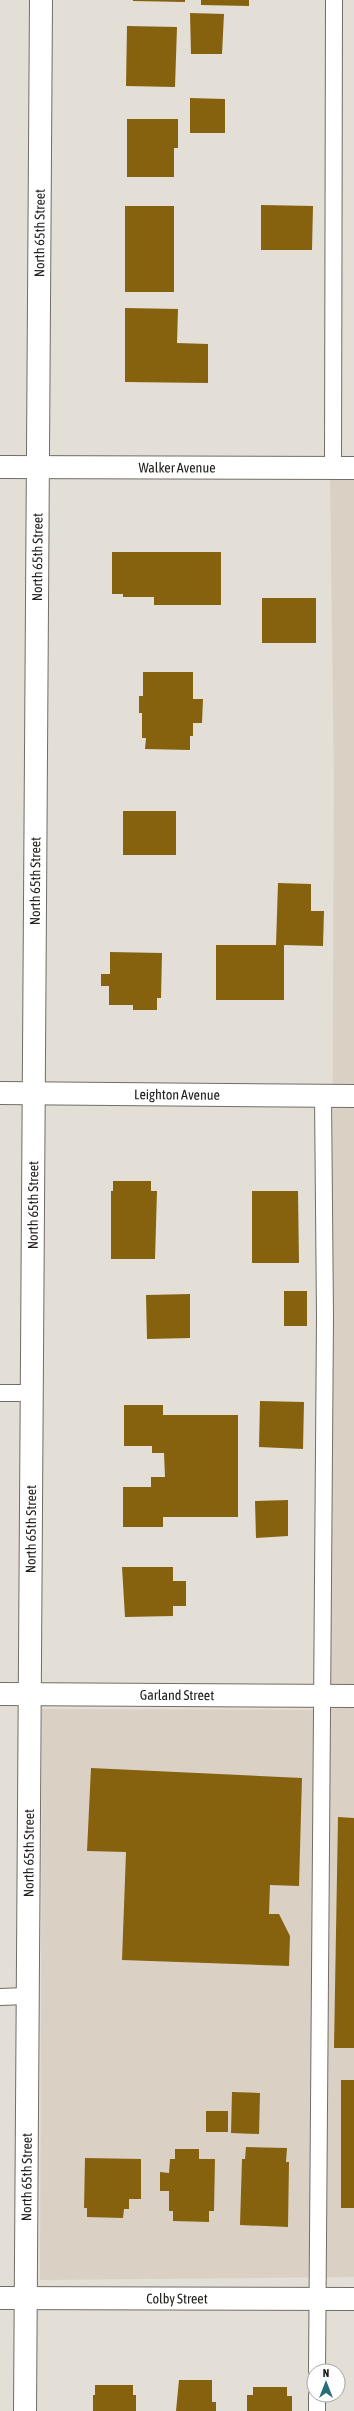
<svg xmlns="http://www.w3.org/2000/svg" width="354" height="2411" viewBox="0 0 354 2411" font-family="'Asap Condensed',sans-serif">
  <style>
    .built { fill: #dad1c4 }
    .building { fill: #86620f }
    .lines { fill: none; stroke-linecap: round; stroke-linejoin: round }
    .service-casing { stroke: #726e67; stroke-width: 18 }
    .minor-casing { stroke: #726e67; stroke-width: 24 }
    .tertiary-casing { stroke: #726e67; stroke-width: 24 }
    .service { stroke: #fff; stroke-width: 16 }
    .minor { stroke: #fff; stroke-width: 22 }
    .tertiary { stroke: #fff; stroke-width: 22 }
    .labels { text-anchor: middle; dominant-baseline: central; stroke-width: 4; stroke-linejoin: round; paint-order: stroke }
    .street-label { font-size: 14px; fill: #22201e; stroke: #fff }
  </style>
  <rect width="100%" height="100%" fill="#e3ded6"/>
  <path class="built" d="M330 479 354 480V2277L40 2280 42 1709 330 1710 334 781Z"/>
  <path class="building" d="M133 0H185V2L133 1Z
    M201 0H249V6L201 5Z
    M190 13 224 14 222 54H191Z
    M127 26 177 27 175 87 126 86Z
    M190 98 225 99V133H190Z
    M127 119H178V148H174V177H127Z
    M261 205 313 206 312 250H261Z
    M125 206H174V292H125Z
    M125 308 178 309 177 343 208 344V383L125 382Z
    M112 552H221V605H154V597H123V594H112Z
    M262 598H316V643H262Z
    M143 672H193V699H203L202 723H193V736H190V750L145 749 146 738H142V713H139V696H143Z
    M123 811H176V855H123Z
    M278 883 311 884V911H324L323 946 284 945V1000H216V945H276Z
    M110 952 162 953 161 998H157V1010H133V1005H109V986H101V974H110Z
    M113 1181H151V1191H157L155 1259H111V1191H113Z
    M252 1191H298L299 1263H252Z
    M284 1291H307V1326H284Z
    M190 1294V1338L147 1339 146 1295Z
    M260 1401 304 1402 303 1449 259 1447Z
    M124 1405H163V1415H238V1517H163V1527H123V1487H151V1477H165L164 1453H152V1446H124Z
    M288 1500V1536L256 1538 255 1501Z
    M122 1567H173V1581H186V1606H173V1616L125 1617Z
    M91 1768 302 1778 299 1886 270 1885 269 1914H279L290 1936 289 1966 122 1960 126 1852 87 1851Z
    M338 1817 354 1818V2048H334Z
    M341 2080H354V2208H341Z
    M232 2092 260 2093 259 2134 231 2133Z
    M206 2111H228V2132H206Z
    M246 2147 287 2148 286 2162H289L288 2227 240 2225 242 2159H245Z
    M175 2149H199V2159H215L214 2211H209V2222L173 2221V2211H169V2191H160V2172L169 2173 170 2159H175Z
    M85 2158 141 2159V2199H129V2209H124L123 2218 87 2217V2208H84Z
    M179 2380H212V2402H216V2411H176Z
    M95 2385H133V2395H136V2411H93V2395H95Z
    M253 2387H287V2396H292V2411H247V2395H253Z"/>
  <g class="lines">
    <g class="service-casing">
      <path id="service" d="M333 468 334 0
        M0 1393H32
        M0 1997 27 1996
        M317 2371 325 1317 323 1095
        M317 2411V2395"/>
    </g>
    <g class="minor-casing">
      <g id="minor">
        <path id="s1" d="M0 467 354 468"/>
        <path id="s2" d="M0 1694 354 1696"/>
        <path id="s3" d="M0 2298 354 2299"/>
        <path id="s4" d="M25 2411 41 0"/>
      </g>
    </g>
    <g class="tertiary-casing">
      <g id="tertiary">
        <path id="s5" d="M0 1093 354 1096"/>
      </g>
    </g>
    <use href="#service" class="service"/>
    <use href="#minor" class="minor"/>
    <use href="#tertiary" class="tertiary"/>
  </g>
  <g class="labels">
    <g class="street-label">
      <text stroke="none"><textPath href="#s4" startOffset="2178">North 65th Street</textPath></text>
      <text stroke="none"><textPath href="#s1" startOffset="177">Walker Avenue</textPath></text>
      <text stroke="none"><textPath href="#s4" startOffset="1854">North 65th Street</textPath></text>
      <text stroke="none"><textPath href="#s4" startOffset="1530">North 65th Street</textPath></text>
      <text stroke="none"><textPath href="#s5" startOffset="177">Leighton Avenue</textPath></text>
      <text stroke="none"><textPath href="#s4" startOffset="1206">North 65th Street</textPath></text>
      <text stroke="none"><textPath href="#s4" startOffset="882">North 65th Street</textPath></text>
      <text stroke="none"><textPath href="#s2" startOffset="177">Garland Street</textPath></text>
      <text stroke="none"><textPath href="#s4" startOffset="558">North 65th Street</textPath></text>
      <text stroke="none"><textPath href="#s4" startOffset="234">North 65th Street</textPath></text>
      <text stroke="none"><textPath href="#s3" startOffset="177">Colby Street</textPath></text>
    </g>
  </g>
  <g transform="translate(326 2383)"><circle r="19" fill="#ffffff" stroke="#a7a6a5"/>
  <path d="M0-3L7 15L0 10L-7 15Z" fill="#256e78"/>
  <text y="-6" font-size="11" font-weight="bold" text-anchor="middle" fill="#22201e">N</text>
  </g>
</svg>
